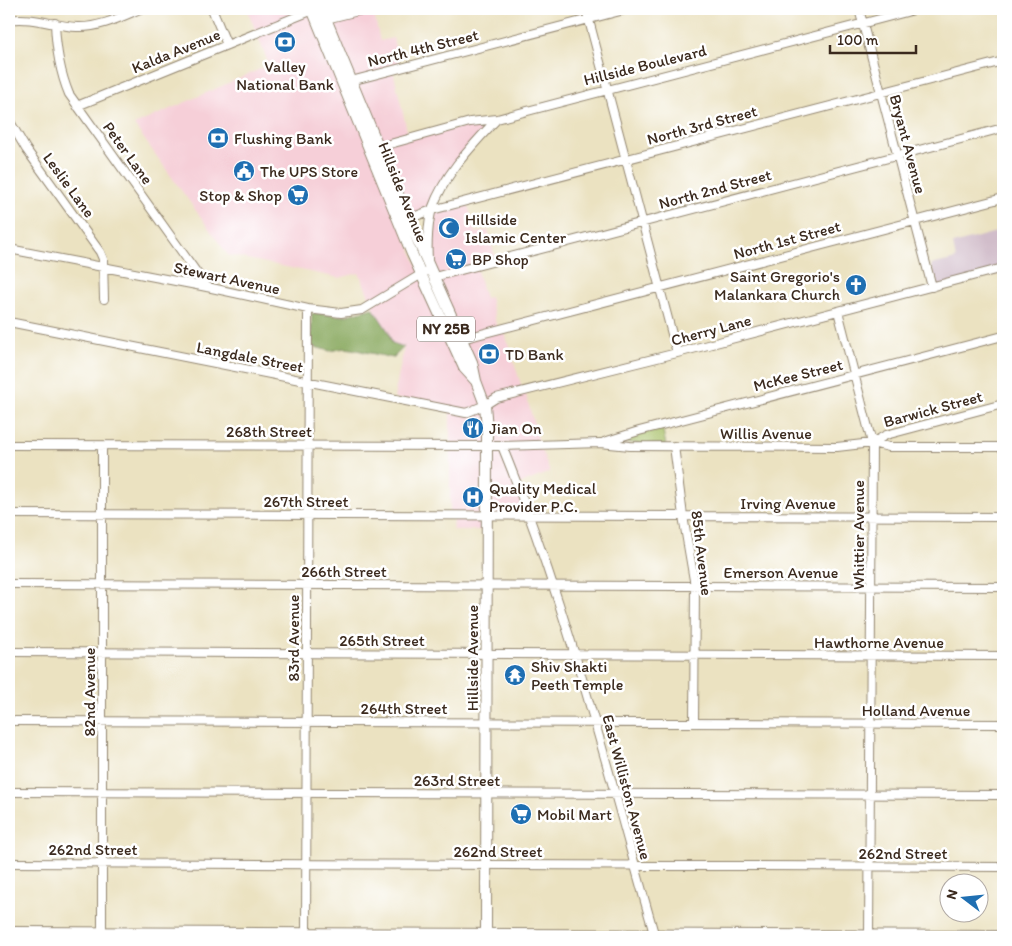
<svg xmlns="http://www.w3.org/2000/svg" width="1012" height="946" viewBox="0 0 1012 946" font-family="Itim,sans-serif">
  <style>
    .built { fill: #f6cfd8 }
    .industrial { fill: #d1bdca }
    .green { fill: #a5be63; stroke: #707440 }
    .forest { fill: #84a559; stroke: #60683c }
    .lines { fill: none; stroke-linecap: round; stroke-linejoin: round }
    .minor-casing { stroke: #938670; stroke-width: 10 }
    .major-casing { stroke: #938670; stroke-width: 12 }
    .minor { stroke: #fff; stroke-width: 8 }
    .major { stroke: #fff; stroke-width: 10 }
    .labels { text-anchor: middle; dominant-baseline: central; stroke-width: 5; stroke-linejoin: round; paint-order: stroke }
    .shield { fill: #fff; stroke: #766a62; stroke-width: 1 }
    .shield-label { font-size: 15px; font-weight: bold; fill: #3b2a1e }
    .street-label { font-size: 16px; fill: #3b2a1e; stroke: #fff }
    .poi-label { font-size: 16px; fill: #3b2a1e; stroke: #fff; text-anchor: start }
  </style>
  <rect width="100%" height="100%" fill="#fff"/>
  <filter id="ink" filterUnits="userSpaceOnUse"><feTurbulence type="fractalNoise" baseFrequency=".02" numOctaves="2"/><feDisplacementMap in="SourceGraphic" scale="10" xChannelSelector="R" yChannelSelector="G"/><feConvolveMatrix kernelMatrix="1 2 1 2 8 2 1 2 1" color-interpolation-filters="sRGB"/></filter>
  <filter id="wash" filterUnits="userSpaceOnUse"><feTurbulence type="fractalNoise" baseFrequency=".0096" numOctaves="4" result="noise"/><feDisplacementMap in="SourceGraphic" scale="20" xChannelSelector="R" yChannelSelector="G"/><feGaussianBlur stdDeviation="1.12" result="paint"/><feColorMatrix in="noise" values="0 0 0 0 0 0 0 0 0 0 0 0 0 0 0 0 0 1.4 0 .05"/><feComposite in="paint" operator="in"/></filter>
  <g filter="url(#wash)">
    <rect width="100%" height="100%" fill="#ebe2c1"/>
    <path class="built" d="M247 9H312L421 275 475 380 428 263 432 210 408 219 322 9H373L380 41 393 38 400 68 393 70 409 139 497 119 458 162 432 209 467 201 476 233 488 230 496 261 476 267 485 298 490 297 497 329 503 327 523 391H525L540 446 550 472 518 485 529 516 487 515V530H453V516L450 515V411L394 398 404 347 393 352 359 273 339 278 228 255 134 125 269 65Z"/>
    <path class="industrial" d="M1003 230V273L938 289 931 265 956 259 953 244Z"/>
    <path class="green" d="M662 426 666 445 616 442Z"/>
    <path class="forest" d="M373 308 388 331 392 343 404 347 393 358 352 349 345 348 330 351 311 346 312 313 344 316Z"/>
  </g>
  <g filter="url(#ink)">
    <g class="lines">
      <g class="minor-casing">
        <path id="minor" d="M212 9 227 45
          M586 9 677 353
          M859 9 932 287
          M326 19 366 9
          M9 20C32 16 54 26 77 27 99 28 121 17 140 9
          M55 23C56 48 59 70 69 94L207 287
          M347 82 628 9
          M77 106 313 10
          M9 120 26 149 100 252 103 259 104 299
          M379 147 470 122 497 119 918 9
          M408 219 432 210 1003 61
          M9 249 207 287 308 309 341 313 362 310 430 269
          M428 259C427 245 428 222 432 209 445 173 472 146 497 119
          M434 277 1003 128
          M838 311 872 443 869 937
          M9 322 466 413 485 405 496 398 677 353 1003 268
          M462 339 1003 198
          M604 442 639 431 1003 336
          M872 443 886 435 1003 404
          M9 445 502 446 600 443 630 446 837 447 872 443 889 447H1003
          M502 446C567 605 608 772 655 937
          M674 446 683 516 695 586 694 723
          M9 514 1003 517
          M9 584 1003 587
          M9 652 1003 656
          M9 721 1003 724
          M9 792 1003 795
          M9 863 1003 867
          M9 931 1003 935
          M102 937V446
          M306 937 308 309"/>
      </g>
      <g class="major-casing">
        <path id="major" d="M312 9 412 254 464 368 475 380
          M322 9 408 219 472 362 476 381 485 405 487 428 486 937"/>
      </g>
      <use href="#minor" class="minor"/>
      <use href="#major" class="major"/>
    </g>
  </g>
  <defs>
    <g id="bank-disc" transform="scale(1.125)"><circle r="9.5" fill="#1f6fb2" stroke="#fff"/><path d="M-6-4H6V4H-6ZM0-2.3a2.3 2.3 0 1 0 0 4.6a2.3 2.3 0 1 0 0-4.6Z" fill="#fff"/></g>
    <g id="civic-disc" transform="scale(1.125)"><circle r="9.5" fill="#1f6fb2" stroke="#fff"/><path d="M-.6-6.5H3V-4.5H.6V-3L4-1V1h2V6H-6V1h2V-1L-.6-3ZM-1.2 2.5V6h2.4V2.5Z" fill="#fff"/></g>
    <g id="supermarket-disc" transform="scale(1.125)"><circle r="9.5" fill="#1f6fb2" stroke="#fff"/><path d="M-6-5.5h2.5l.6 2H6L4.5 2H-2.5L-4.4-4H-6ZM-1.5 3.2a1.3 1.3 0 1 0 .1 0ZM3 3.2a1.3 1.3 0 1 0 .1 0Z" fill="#fff"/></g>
    <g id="mosque-disc" transform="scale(1.125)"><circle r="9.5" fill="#1f6fb2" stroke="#fff"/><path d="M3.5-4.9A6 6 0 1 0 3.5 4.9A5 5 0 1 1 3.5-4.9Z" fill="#fff"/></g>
    <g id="church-disc" transform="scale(1.125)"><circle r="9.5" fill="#1f6fb2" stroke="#fff"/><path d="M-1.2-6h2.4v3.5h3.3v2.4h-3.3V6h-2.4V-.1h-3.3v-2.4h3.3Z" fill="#fff"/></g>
    <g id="restaurant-disc" transform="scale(1.125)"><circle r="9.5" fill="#1f6fb2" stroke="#fff"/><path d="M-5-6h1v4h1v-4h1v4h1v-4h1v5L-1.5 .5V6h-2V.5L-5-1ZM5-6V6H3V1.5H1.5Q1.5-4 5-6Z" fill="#fff"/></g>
    <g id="hospital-disc" transform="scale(1.125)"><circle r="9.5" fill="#1f6fb2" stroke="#fff"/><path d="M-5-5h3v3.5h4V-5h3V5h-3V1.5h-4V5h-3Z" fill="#fff"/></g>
    <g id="temple-disc" transform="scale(1.125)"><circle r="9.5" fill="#1f6fb2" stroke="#fff"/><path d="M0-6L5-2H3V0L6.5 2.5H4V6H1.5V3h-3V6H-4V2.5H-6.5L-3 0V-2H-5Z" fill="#fff"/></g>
  </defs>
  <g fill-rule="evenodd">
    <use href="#bank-disc" x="285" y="42"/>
    <use href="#bank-disc" x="218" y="138"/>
    <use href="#civic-disc" x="244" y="171"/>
    <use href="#supermarket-disc" x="298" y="195"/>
    <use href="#mosque-disc" x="449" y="228"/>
    <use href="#supermarket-disc" x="456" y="259"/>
    <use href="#church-disc" x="856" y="285"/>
    <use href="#bank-disc" x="489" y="354"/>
    <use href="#restaurant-disc" x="473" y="428"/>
    <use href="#hospital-disc" x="473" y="497"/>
    <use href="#temple-disc" x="515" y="675"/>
    <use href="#supermarket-disc" x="521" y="814"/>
  </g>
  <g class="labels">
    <rect class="shield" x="417" y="316.5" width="58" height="25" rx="4"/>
    <g class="shield-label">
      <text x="446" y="329">NY 25B</text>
    </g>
    <g class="street-label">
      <text transform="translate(423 48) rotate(-14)">North 4th Street</text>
      <text transform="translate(176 51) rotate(-22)">Kalda Avenue</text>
      <text transform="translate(645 65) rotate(-14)">Hillside Boulevard</text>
      <text transform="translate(702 125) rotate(-15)">North 3rd Street</text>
      <text transform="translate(908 144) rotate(75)">Bryant Avenue</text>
      <text transform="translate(128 153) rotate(54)">Peter Lane</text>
      <text transform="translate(69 185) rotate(54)">Leslie Lane</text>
      <text transform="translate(715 189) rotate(-15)">North 2nd Street</text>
      <text transform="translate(403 192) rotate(68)">Hillside Avenue</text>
      <text transform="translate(787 240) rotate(-15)">North 1st Street</text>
      <text transform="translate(227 278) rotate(12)">Stewart Avenue</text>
      <text transform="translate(711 330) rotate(-15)">Cherry Lane</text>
      <text transform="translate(250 357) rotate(11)">Langdale Street</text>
      <text transform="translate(798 375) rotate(-14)">McKee Street</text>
      <text transform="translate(933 409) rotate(-15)">Barwick Street</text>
      <text x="269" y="431">268th Street</text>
      <text x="766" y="433">Willis Avenue</text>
      <text x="306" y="501">267th Street</text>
      <text x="788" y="503">Irving Avenue</text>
      <text transform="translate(858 535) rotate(-90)">Whittier Avenue</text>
      <text transform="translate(702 553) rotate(83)">85th Avenue</text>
      <text x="344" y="571">266th Street</text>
      <text x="781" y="572">Emerson Avenue</text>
      <text transform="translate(293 638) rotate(-90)">83rd Avenue</text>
      <text x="382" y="640">265th Street</text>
      <text x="879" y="642">Hawthorne Avenue</text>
      <text transform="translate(472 658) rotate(-90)">Hillside Avenue</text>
      <text transform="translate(89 692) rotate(-90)">82nd Avenue</text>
      <text x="404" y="708">264th Street</text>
      <text x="916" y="710">Holland Avenue</text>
      <text x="457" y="780">263rd Street</text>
      <text transform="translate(627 787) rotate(75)">East Williston Avenue</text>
      <text x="93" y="849">262nd Street</text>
      <text x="498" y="851">262nd Street</text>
      <text x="903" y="853">262nd Street</text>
    </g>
    <g class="poi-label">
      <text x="285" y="66" text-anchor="middle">Valley<tspan x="285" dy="18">National Bank</tspan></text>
      <text x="234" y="138">Flushing Bank</text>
      <text x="260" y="171">The UPS Store</text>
      <text x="282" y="195" text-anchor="end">Stop &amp; Shop</text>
      <text x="465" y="219">Hillside<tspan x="465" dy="18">Islamic Center</tspan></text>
      <text x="472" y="259">BP Shop</text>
      <text x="840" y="276" text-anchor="end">Saint Gregorio's<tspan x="840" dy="18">Malankara Church</tspan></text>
      <text x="505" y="354">TD Bank</text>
      <text x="489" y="428">Jian On</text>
      <text x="489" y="488">Quality Medical<tspan x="489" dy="18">Provider P.C.</tspan></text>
      <text x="531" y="666">Shiv Shakti<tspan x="531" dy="18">Peeth Temple</tspan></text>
      <text x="537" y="814">Mobil Mart</text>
    </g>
  </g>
  <rect width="1012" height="946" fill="none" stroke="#fff" stroke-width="30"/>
  <g transform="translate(964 898) rotate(286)"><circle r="24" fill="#ffffff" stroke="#b1aaa5"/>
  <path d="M0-4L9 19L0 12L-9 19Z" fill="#1f6fb2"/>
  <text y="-8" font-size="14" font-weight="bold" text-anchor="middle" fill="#3b2a1e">N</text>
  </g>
  <path d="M830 45v8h86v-8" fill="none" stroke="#3b2a1e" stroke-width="2.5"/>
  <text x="837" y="45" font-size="15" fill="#3b2a1e" stroke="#ffffff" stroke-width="4" paint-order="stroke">100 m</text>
</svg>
